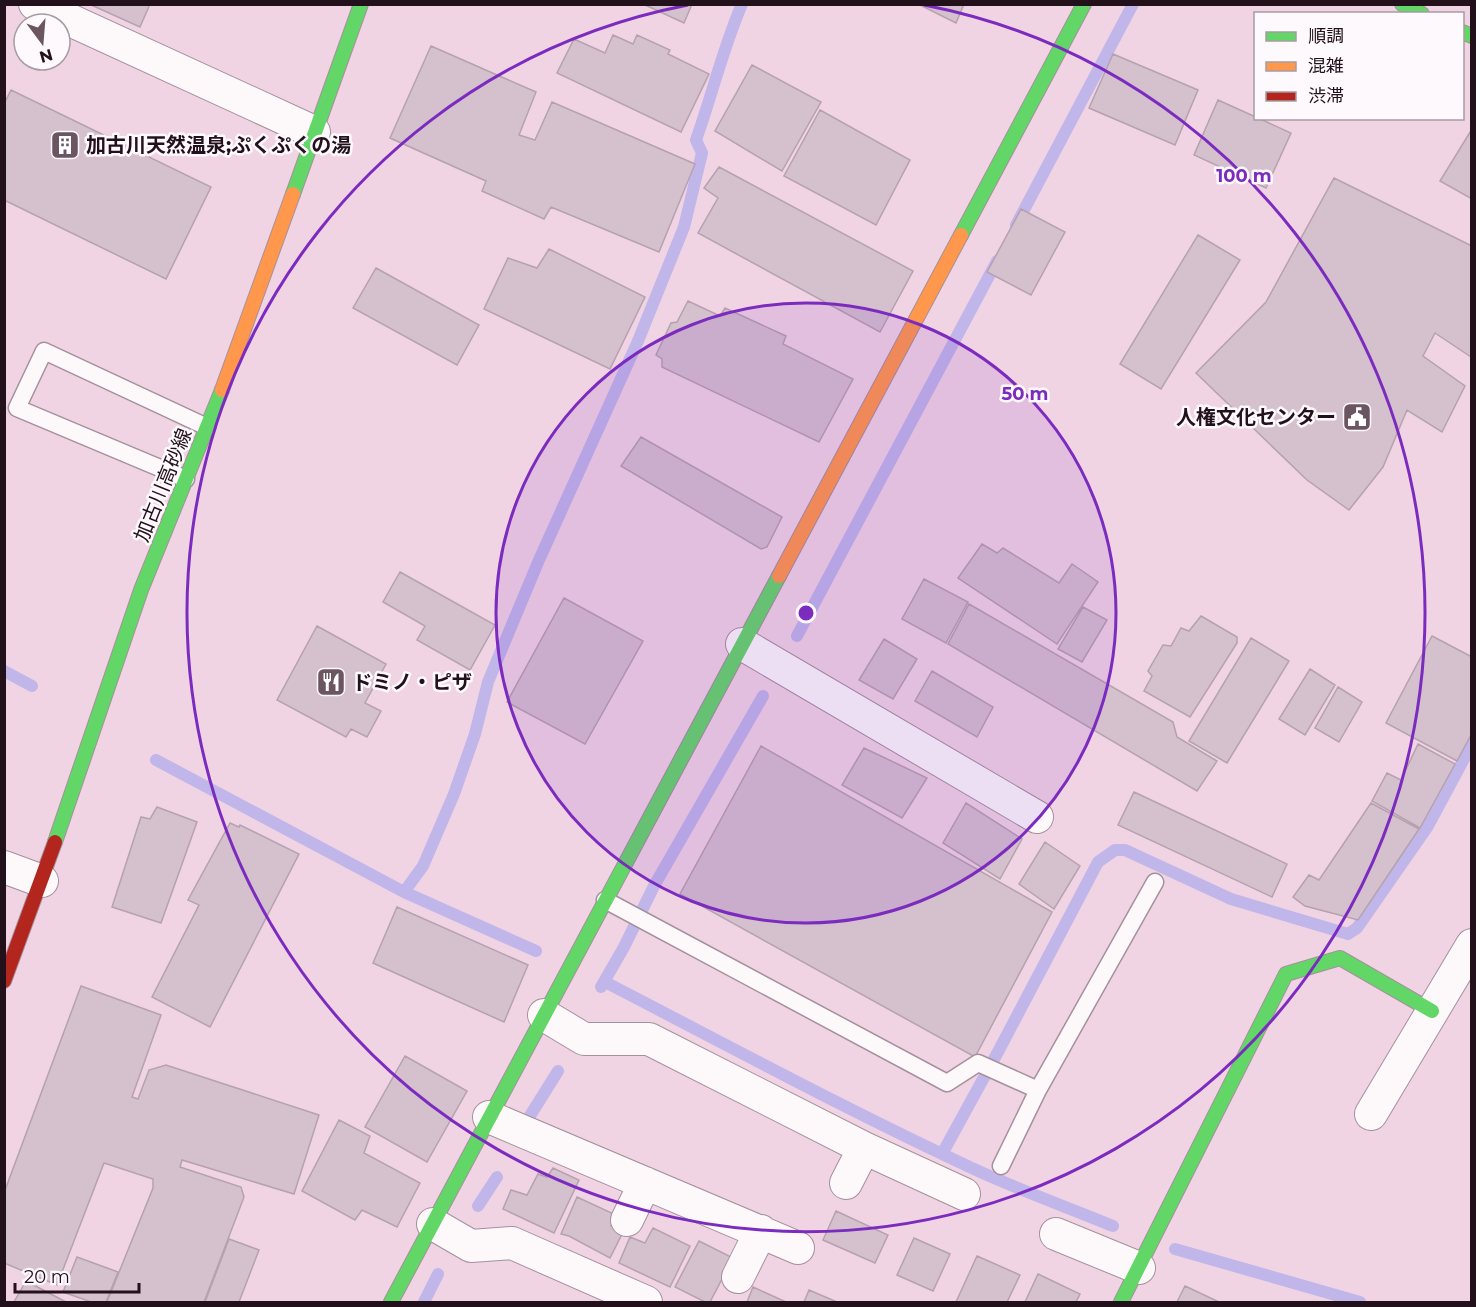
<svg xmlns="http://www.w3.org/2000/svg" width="1476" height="1307" viewBox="0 0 1476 1307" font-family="Montserrat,'Noto Sans JP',sans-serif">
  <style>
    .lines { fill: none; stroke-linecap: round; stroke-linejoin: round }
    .stream { stroke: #c0b6ea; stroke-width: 12 }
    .building { fill: #d5c0ce; stroke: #b6a1af; stroke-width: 1.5 }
    .lane-casing { stroke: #a5909c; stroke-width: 19 }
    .street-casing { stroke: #a5909c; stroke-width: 34 }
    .fast-casing { stroke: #a5909c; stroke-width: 16 }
    .slow-casing { stroke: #a5909c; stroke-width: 16 }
    .jam-casing { stroke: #a5909c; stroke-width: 16 }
    .lane { stroke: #fdf9fb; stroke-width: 16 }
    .street { stroke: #fdf9fb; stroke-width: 32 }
    .fast { stroke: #63d668; stroke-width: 14 }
    .slow { stroke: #ff974d; stroke-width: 14 }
    .jam { stroke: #b3261e; stroke-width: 14 }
    .ring { fill: none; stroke: #7b2cbf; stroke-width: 3 }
    .labels { text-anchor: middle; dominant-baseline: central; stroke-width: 5; stroke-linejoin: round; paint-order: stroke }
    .poi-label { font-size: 20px; font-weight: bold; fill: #22101a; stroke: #fef9fc; text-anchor: start }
    .street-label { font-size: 20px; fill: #22101a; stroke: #fef9fc }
    .centre { fill: #7b2cbf; stroke: #fef9fc; stroke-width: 3 }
    .ring-label { font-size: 18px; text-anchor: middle; font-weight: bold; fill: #7b2cbf; stroke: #fef9fc; stroke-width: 5; stroke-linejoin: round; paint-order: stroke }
  </style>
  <rect width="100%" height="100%" fill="#f1d4e3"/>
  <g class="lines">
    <path class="stream" d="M1016 225 1133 4
      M797 636 997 261
      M4 671 32 686
      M156 760 404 892 536 951
      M404 892 423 866 454 794 475 734 488 682 539 560 638 341 684 227 702 153 696 140C712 95 723 48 742 4
      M605 982C727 1045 849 1111 974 1169 1019 1190 1067 1207 1113 1226
      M601 987 624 947 654 886 763 696
      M528 1119 558 1071
      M942 1154 999 1050 1098 862 1115 850H1125L1231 899 1348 934 1357 928 1428 826 1472 744
      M478 1206 497 1177
      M1175 1249 1360 1302
      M424 1302 438 1274"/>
  </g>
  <path class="building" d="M89 4H150L140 27Z
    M643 4H692L684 23Z
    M918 4H964L956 23Z
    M613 35 633 44 637 35 670 50 668 54 709 74 681 132 557 73 574 39 605 53Z
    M431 46 536 92 519 135 535 140 552 102 695 164 659 252 551 207 544 219 482 191 486 181 390 138Z
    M1113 54 1198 90 1175 145 1089 108Z
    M752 65 821 102 782 171 715 131Z
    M11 90 211 187 166 279 4 200V104Z
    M1218 100 1291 133 1266 188 1194 155Z
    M820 110 910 160 876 225 784 176Z
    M1472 129V199L1440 181Z
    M719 167 913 271 880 332 698 233 718 198 704 188Z
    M1334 178 1472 246V355L1471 357 1435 333 1423 356 1465 386 1442 432 1407 410 1383 467 1349 510 1307 480 1196 373 1266 302Z
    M1021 209 1065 232 1031 295 987 272Z
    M1198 235 1240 260 1161 389 1120 364Z
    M549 249 645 297 610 369 484 309 508 258 537 268Z
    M376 268 479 325 457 365 353 308Z
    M688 301 720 316 725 308 786 336 783 344 853 379 819 442 662 367V359L656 355 671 323 677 322Z
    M641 437 782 517 767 547 761 549 621 466Z
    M982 544 997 553 1003 548 1059 583 1072 564 1098 582 1057 644 958 578Z
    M400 572 495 625 470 670 417 640 425 626 383 602Z
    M924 579 968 602 946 643 902 619Z
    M564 598 643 641 585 744 507 702Z
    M969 604 1173 722 1177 737 1217 761 1197 791 948 644Z
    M1083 607 1107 620 1082 662 1058 649Z
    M1201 616 1237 637V643L1190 717 1144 691 1152 676 1148 671 1163 645 1171 646 1181 628 1189 631Z
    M317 626 386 664 365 703 381 711 367 737 351 729 346 737 277 700Z
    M1432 636 1472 657V733L1457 761 1386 723Z
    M1251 638 1289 661 1227 763 1189 741Z
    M884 639 917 659 893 699 859 680Z
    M1310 669 1335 685 1305 735 1279 719Z
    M932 671 993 707 977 737 915 701Z
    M1338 687 1362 702 1339 742 1315 728Z
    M1418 744 1455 764 1420 828 1372 801 1387 773 1401 780Z
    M761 746 1052 912 975 1057 680 894Z
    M864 748 927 778 902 818 842 785Z
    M1134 792 1287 864 1272 897 1118 825Z
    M966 803 1022 839 1000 879 943 843Z
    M1371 803 1419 829 1358 920 1305 906 1293 897 1309 875 1319 880Z
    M157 807 197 822 161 923 112 907 141 817 150 819Z
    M230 823 239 827 240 825 299 854 210 1027 152 997 199 905 188 900Z
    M1045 842 1080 866 1054 909 1019 884Z
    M397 907 528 965 504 1022 373 963Z
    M81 986 161 1015 132 1097 138 1099 149 1070 166 1065 319 1115 294 1194 182 1160 180 1167 241 1187 244 1197 204 1302H107L153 1188V1179L104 1163 57 1285 4 1263V1193Z
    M405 1056 467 1091 427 1162 365 1127Z
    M339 1120 370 1136 364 1153 420 1183 397 1227 362 1210 355 1220 302 1191Z
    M553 1168 579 1180 554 1233 503 1209 511 1190 527 1195 538 1174 547 1177Z
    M577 1197 616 1215 611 1226 623 1232 610 1258 569 1236 561 1234Z
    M836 1211 888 1235 875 1263 823 1240Z
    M653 1228 690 1246 670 1287 619 1263 630 1237 645 1243Z
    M914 1238 950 1254 933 1291 897 1275Z
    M229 1239 259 1250 239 1302H205Z
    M699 1241 733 1258 710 1302H705L675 1287Z
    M977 1256 1020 1275 1007 1302H956Z
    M77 1257 118 1272 106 1302H91L63 1292Z
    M1038 1274 1080 1294 1076 1302H1025Z
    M26 1281 66 1302H14Z
    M1185 1286 1219 1302H1177Z
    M753 1287 786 1302H747Z
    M809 1290 837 1302H804Z"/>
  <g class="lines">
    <g class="lane-casing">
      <path id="lane" d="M186 479 17 408 44 351 207 427
        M605 900 947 1083 978 1063 1038 1090
        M1001 1166 1038 1090 1155 882"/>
    </g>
    <g class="street-casing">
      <path id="street" d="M35 4 314 132
        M742 644 1037 817
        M4 867 42 881
        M544 1015 584 1039H649L864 1148 964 1194
        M1371 1114 1472 945
        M489 1117 798 1248
        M846 1183 864 1148
        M627 1220 645 1183
        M433 1224 471 1246 512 1243 646 1302
        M1056 1234 1139 1268
        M738 1277 761 1231"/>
    </g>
    <g class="fast-casing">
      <path id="fast" d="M1402 4 1422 14
        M1462 32 1472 36
        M293 194 361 4
        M961 235 1084 4
        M55 842 141 590 222 390
        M391 1302 779 576
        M1121 1302 1286 974 1340 958 1432 1011"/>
    </g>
    <g class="slow-casing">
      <path id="slow" d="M222 390 293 194
        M779 576 961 235"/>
    </g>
    <g class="jam-casing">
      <path id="jam" d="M4 981 55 842"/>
    </g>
    <use href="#lane" class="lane"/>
    <use href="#street" class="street"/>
    <use href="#fast" class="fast"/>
    <use href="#slow" class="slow"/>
    <use href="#jam" class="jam"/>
  </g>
  <circle cx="806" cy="613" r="310" fill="#7b2cbf" fill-opacity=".12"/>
  <g class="ring">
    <circle cx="806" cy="613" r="310"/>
    <path d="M924 5A619 619 0 1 1 688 5"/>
  </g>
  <defs>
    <g id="building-square" transform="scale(1.5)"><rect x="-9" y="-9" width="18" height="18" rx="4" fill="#6a5560" stroke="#fef9fc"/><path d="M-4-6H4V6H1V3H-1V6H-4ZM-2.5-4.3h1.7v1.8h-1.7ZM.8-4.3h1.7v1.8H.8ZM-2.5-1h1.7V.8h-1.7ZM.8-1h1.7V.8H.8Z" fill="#fff"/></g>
    <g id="civic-square" transform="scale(1.5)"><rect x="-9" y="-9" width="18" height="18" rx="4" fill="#6a5560" stroke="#fef9fc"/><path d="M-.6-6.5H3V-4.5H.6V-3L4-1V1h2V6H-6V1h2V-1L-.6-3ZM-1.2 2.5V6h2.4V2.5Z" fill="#fff"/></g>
    <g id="restaurant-square" transform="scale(1.5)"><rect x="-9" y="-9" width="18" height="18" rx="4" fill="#6a5560" stroke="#fef9fc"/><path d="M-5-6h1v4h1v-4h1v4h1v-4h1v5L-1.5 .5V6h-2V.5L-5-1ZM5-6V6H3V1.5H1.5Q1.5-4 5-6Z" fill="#fff"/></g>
  </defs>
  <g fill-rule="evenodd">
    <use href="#building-square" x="65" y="145"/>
    <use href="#civic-square" x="1357" y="417"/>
    <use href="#restaurant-square" x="331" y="682"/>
  </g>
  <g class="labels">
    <g class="poi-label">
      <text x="86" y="145">加古川天然温泉;ぷくぷくの湯</text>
      <text x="1336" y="417" text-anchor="end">人権文化センター</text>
      <text x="352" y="682">ドミノ・ピザ</text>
    </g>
    <g class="street-label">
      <text transform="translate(163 485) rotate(-68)">加古川高砂線</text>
    </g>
  </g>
  <circle cx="806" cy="613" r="9" class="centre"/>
  <g class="ring-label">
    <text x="1244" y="182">100 m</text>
    <text x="1025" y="400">50 m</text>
  </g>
  <rect width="1476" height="1307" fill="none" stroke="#22101a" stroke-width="12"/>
  <rect x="1254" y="12" width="210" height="108" fill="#fef9fc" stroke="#a69ca2" stroke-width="1.5"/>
  <rect x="1266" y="32" width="30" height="9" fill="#63d668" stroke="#a69ca2" stroke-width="1.5"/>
  <text x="1308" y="42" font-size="18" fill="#22101a">順調</text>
  <rect x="1266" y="62" width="30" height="9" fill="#ff974d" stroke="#a69ca2" stroke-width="1.5"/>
  <text x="1308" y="72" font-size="18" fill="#22101a">混雑</text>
  <rect x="1266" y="92" width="30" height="9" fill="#b3261e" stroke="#a69ca2" stroke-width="1.5"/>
  <text x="1308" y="102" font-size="18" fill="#22101a">渋滞</text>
  <g transform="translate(42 42) rotate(164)"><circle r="28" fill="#fef9fc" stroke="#a69ca2" stroke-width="1.5"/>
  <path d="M0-4.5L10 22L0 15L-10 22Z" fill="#6a5560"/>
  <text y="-9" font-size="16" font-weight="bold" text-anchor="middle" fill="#22101a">N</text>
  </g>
  <path d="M15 1283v9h124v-9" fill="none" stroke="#22101a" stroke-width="3"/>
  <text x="24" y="1283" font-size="18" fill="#22101a" stroke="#fef9fc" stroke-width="4.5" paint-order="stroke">20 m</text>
</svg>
